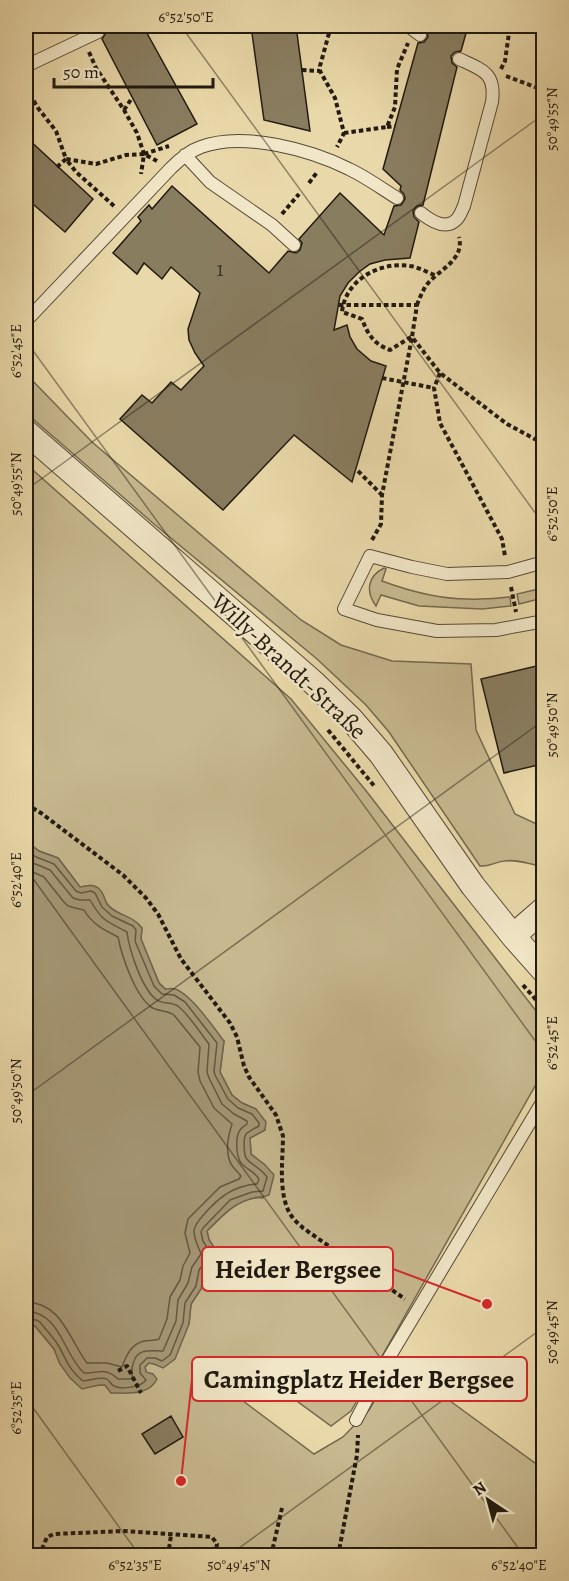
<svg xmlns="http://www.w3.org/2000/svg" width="569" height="1581" viewBox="0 0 569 1581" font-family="Alegreya,serif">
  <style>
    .green { fill: #c7b88f; stroke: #746950; stroke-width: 1.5 }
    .water { fill: #a59775; stroke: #70654d; stroke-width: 1.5 }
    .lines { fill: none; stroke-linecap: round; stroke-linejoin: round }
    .shore { stroke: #635842; stroke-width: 1.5 }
    .building { fill: #897d60; stroke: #211a10; stroke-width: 1.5 }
    .service-casing { stroke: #534a36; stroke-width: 14 }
    .minor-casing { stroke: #534a36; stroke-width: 26 }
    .path { stroke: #211a10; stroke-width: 4; stroke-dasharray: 4.5 3; stroke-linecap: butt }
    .service { stroke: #f1e6c7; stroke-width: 12 }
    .minor { stroke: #f1e6c7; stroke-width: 24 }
    .ticks { fill: none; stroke: #211a10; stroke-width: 1.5; stroke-opacity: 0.45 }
    .labels { text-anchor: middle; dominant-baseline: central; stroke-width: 5; stroke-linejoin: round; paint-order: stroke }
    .number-label { font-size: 21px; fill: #3b3324 }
    .street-label { font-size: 24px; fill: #211a10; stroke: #f1e6c7 }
    .leader { fill: none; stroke: #d62828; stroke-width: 2 }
    .callout-dot { fill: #d62828; stroke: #f1e6c7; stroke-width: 2 }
    .callout { fill: #f1e6c7; stroke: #d62828; stroke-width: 2 }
    .callout-label { font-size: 26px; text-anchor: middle; font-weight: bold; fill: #211a10 }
    .neatline { fill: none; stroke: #211a10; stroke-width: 2 }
    .ticks-label { font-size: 15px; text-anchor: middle; fill: #211a10 }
  </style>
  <rect width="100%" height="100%" fill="#e9d8a9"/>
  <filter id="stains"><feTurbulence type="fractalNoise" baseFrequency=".00333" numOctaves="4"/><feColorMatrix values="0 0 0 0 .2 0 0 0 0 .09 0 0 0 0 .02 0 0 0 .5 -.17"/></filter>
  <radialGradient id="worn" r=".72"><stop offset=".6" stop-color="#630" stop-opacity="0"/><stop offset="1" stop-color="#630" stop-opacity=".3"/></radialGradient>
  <path class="green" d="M26 374 92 442 301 620 341 645 392 661 471 664 476 730 515 814 543 827V867C531 864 517 859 504 861 495 862 489 867 480 866L389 732 366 705 317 659 154 524 26 413Z
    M26 464 291 699 367 792 543 1020V1072L351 1411 331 1426 238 1358 219 1383 314 1454 343 1437 369 1410 397 1362 543 1469V1555H26V1324L35 1326 54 1349 60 1364 82 1388 99 1385H105L111 1393 146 1372 145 1367 149 1363 154 1364 189 1324 191 1304 201 1289 204 1273 215 1258 216 1250 209 1240 207 1231C224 1215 238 1196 263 1198L265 1165 251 1154 250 1138 265 1130 256 1109 242 1103 232 1095 220 1072 224 1041 159 983 141 939 142 928C132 915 117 916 107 904 104 899 103 892 98 888 93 884 87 886 80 887L58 858 39 851 26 841Z
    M384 568 386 569 382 581C409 591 439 599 468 599 482 600 497 598 510 597L511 606 482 609 419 606 381 595 376 606C365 591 368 576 384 568Z
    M543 588V598L519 604 517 594Z"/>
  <path class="water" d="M26 841 39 851 58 858 80 887C87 886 92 884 98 888 104 892 104 899 107 904 117 917 132 914 142 928L141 939 159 983 165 989C169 989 172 988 175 989 190 993 214 1028 224 1041L220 1072 232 1095 242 1103 256 1109 266 1122 265 1130 250 1138 251 1154 265 1165 274 1175 269 1195C262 1198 257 1196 250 1199 231 1205 221 1217 207 1231L209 1240 216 1250 215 1258 204 1273 201 1289 191 1304 189 1324 175 1359 163 1368 154 1364 149 1363 145 1367 146 1372 153 1374 157 1379C149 1396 127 1393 111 1393L105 1385H99L82 1389 70 1378 60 1364 54 1349 35 1326 26 1324Z"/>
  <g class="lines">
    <path class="shore" d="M26 849 36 857 54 864 76 891 81 893 91 891 95 893 102 907 112 916 133 926 136 930 135 941 154 986 162 994 174 995 185 1002 217 1043 214 1071 215 1075 228 1099 238 1108 252 1114 259 1123V1126C255 1128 249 1131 246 1134 243 1138 244 1153 246 1158 251 1165 261 1168 267 1177L263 1191 252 1192 230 1200 203 1228 201 1232 203 1241 209 1251V1255L199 1270 196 1286 185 1303 183 1323 170 1355 162 1361 155 1358H147L140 1365V1373L146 1380C141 1387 121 1390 114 1386 111 1385 110 1381 107 1379 100 1376 90 1381 83 1381 68 1369 67 1360 58 1345 53 1337 46 1330 40 1322L36 1320 26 1318
      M26 858 33 863 50 870 73 898 80 900H90C102 921 106 921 127 932 129 949 142 990 157 1000 164 1005 172 1001 179 1007 189 1015 201 1034 209 1044L207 1072 209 1078 222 1104 234 1114 247 1121V1124C244 1126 242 1127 240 1130 235 1137 236 1156 241 1163 246 1169 255 1172 259 1179L257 1184C247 1184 233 1189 225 1195 217 1200 194 1222 194 1231 194 1239 198 1246 201 1254L192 1267 188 1283 178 1300 176 1321 163 1351C151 1351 137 1347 133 1364 131 1369 133 1374 132 1379H118C106 1367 99 1373 84 1373 63 1354 61 1313 26 1311
      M26 869 44 877 63 901 68 906 75 908 84 910C92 924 104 930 118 937 122 957 135 995 151 1007 159 1012 167 1010 174 1015L200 1047 198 1072 200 1081 214 1108 232 1124C228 1136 225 1152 231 1164 234 1169 238 1172 241 1176L239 1179 220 1187 188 1219 185 1233 190 1253 183 1266 180 1280 170 1297 167 1319 159 1339C154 1341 149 1340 144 1341 131 1344 126 1356 122 1367L107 1363H87C69 1339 62 1303 26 1302"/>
  </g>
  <path class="building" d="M103 26H143L197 124 157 145 102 39 106 33Z
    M251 26H296L310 131 264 120Z
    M423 26H468L461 51 455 52 451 56 452 63 457 67 423 205 417 206 413 211 414 217 419 222 410 258 385 260 370 264 359 272 348 283 340 296 334 330 347 325 350 337 357 349 371 361 386 366 352 482 294 435 223 510 120 419 142 395 152 403 171 382 181 390 204 366 195 353 189 340 188 329 200 293 171 267 162 279 144 263 137 274 113 253 141 221 138 217 149 205 152 209 172 186 269 273 288 251 296 253 300 250 302 243 299 239 340 193 384 235 394 206 401 205 405 199 404 194 400 190 401 186 383 169 418 43 424 42 428 37 427 31Z
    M26 137 93 199 65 232 26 198Z
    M541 665 543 675V764L504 773 481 679Z
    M238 1363 270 1385 259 1401 226 1379Z
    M171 1416 183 1437 155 1454 142 1434Z"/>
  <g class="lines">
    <g class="service-casing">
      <path id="service" d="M408 26 420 35
        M26 66 98 32
        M185 155 210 182 272 225 294 245
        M421 213C431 221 446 231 457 219 460 216 462 210 464 206L492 102C496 73 483 70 459 59
        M26 321 171 168C180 159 189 151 201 147 243 131 311 150 349 169 366 177 381 188 397 198
        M544 562 508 572 447 574 412 567 370 556 344 609 377 620 437 631 496 630 544 621
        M356 1420 387 1361 544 1099"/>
    </g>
    <g class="minor-casing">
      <path id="minor" d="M26 432 314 683 351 719 381 754 473 886 513 936 544 971
        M513 936 544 909"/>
    </g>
    <path class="path" d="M331 26 320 66V71L335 98 344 133 337 147
      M89 52 96 68 124 110 137 133 144 154 141 174
      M501 69 505 61 510 26
      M302 70 320 71
      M506 76 543 90
      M26 88 38 108 56 131 66 159 96 164 126 155 144 154 157 161
      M124 110 132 98
      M387 127 395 126
      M344 133 387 127 395 107 397 69 408 43
      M144 154 169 146
      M57 167 66 159 76 172 114 206
      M309 183 318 171
      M282 214 299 194
      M339 305H417L412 337 440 373 507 424 544 444
      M417 305C419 299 422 293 425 287 437 270 465 261 459 237
      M411 337 390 350C374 344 368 335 362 319L342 312C345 280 380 261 410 266 419 267 428 273 437 276
      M440 373 434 388 440 423 502 539 505 556
      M382 378 434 388
      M358 471 382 495
      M372 540 381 524 382 495 412 337
      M511 587 516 612
      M328 730 375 787
      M26 804 41 813 123 875 146 898 158 914 181 959 230 1023 237 1037 244 1066 249 1077 276 1115 283 1136C283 1160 277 1198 293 1218 296 1222 300 1225 303 1228L405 1299
      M523 985 544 1009
      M118 1371 127 1366 141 1393
      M39 1556 47 1537 54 1534 124 1531 212 1537 217 1544 215 1556
      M168 1556 171 1535
      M271 1556 282 1508
      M338 1556 357 1455 358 1435"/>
    <use href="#service" class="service"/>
    <use href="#minor" class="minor"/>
  </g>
  <path class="ticks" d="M181 26 544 525M26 341 544 1053M26 490 544 114M26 869 524 1556M26 1096 544 720M26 1398 140 1556M228 1556 544 1327"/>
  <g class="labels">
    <g class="number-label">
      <text x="220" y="269">1</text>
    </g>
    <g class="street-label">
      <text transform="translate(289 666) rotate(43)">Willy-Brandt-Straße</text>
    </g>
  </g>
  <path class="leader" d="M487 1304L393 1269M181 1481L192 1379"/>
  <g class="callout-dot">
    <circle cx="487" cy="1304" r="6"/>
    <circle cx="181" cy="1481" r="6"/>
  </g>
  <g class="callout">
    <rect x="202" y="1247" width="191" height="44" rx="6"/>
    <rect x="192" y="1357" width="335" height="44" rx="6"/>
  </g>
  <g class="callout-label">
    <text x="298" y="1278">Heider Bergsee</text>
    <text x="359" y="1388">Camingplatz Heider Bergsee</text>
  </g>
  <rect width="569" height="1581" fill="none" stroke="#e9d8a9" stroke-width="66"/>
  <g transform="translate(488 1500) rotate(324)" stroke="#f1e6c7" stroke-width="4.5" paint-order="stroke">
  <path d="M0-4.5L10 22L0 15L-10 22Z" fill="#211a10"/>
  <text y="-9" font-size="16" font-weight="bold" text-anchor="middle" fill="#211a10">N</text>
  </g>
  <path d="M54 78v9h159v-9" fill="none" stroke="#211a10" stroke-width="3"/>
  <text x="63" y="78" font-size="18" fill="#211a10" stroke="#f1e6c7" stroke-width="4.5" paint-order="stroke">50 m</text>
  <rect x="33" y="33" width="503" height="1515" class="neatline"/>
  <g class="ticks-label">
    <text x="186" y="22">6°52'50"E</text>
    <text transform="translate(552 119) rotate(-90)" y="5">50°49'55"N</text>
    <text transform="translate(16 351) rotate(-90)" y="5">6°52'45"E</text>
    <text transform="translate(16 484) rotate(-90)" y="5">50°49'55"N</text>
    <text transform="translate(552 514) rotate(-90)" y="5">6°52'50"E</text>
    <text transform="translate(552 725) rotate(-90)" y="5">50°49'50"N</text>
    <text transform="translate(16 880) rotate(-90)" y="5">6°52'40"E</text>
    <text transform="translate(552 1043) rotate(-90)" y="5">6°52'45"E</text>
    <text transform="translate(16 1091) rotate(-90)" y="5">50°49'50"N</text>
    <text transform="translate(552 1332) rotate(-90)" y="5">50°49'45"N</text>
    <text transform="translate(16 1408) rotate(-90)" y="5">6°52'35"E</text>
    <text x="135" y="1570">6°52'35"E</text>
    <text x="239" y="1570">50°49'45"N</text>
    <text x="519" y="1570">6°52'40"E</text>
  </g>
  <rect width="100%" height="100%" filter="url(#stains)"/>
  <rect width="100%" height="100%" fill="url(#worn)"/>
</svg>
